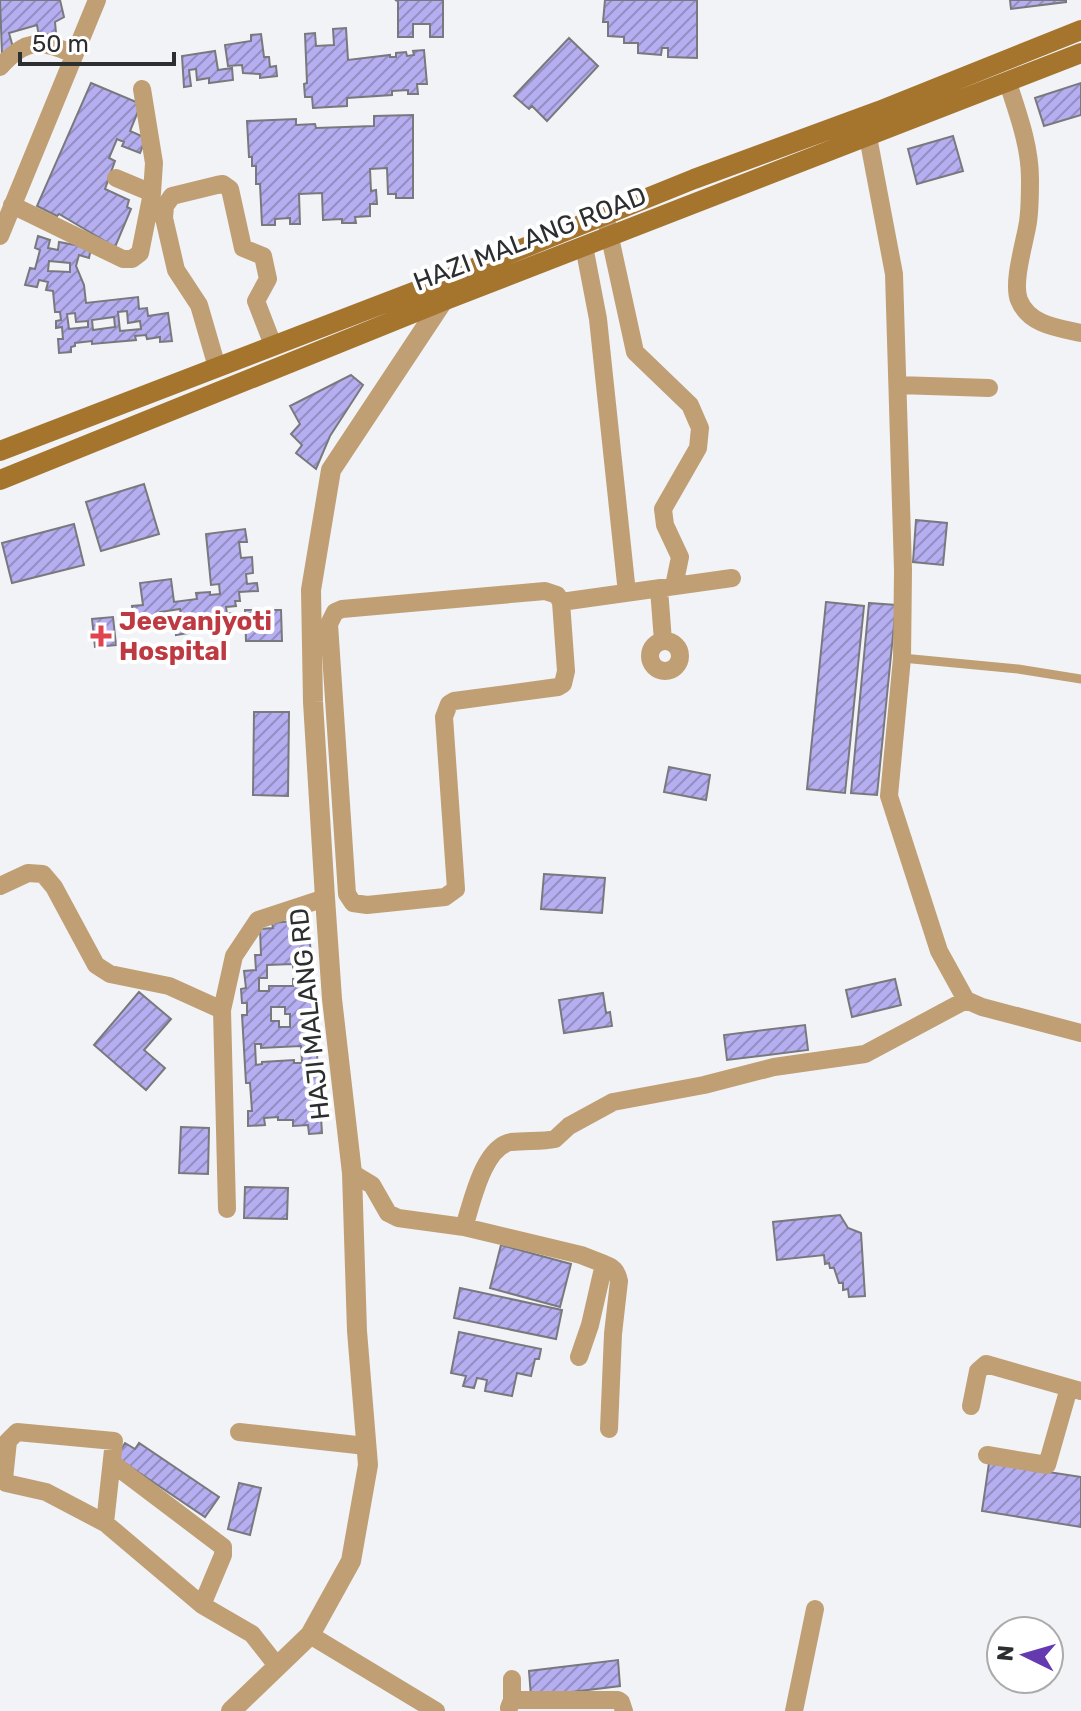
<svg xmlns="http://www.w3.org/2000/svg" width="1081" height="1711" viewBox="0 0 1081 1711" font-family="Rubik,sans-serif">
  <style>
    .building { fill: url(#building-hatch); stroke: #79797d; stroke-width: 2; fill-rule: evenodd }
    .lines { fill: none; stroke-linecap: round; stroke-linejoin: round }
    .service { stroke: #c09f74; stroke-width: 9 }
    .minor { stroke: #c09f74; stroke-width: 18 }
    .tertiary { stroke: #c09f74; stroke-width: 20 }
    .secondary { stroke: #a5752e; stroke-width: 20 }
    .health-dot { fill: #e0444e; stroke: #fff; stroke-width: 3 }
    .labels { text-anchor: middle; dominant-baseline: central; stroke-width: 8; stroke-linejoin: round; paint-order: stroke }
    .street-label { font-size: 26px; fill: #2d2e2f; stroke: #fff }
    .health-label { font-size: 26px; font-weight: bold; fill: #be3a42; stroke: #fff; text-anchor: start }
  </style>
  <defs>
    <pattern id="building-hatch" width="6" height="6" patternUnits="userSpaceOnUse" patternTransform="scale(2)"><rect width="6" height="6" fill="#b5aef0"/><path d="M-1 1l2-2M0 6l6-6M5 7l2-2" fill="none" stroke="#948ec3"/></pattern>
  </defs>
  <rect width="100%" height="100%" fill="#f1f3f7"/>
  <path class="building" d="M0 0H60L64 17 55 22 56 33 39 36 37 25 9 33 14 51 2 55Z
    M443 0V37H430V24H413V37H398V1L395 0Z
    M605 0H697V58L668 57V48H662L661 55 638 53V43H624V37L608 36V22H603Z
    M1010 0H1066V2L1011 9Z
    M346 28 348 60 390 55V57H396V53L406 52 407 56 414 55 413 51 424 50 427 84H417L418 94H408V90L392 91V95L347 98V106L313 108 312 97H305L304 84 307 83 305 34 315 33 316 46 334 45 333 29Z
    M261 34 264 57H269L270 67 276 66 277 76 260 78V74L243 73 242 65 228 66 225 45 251 41V35Z
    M569 38 598 66 547 121 532 106 529 109 514 96Z
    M215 51 218 70 232 68 233 80 209 83V78L197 80 196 69 189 70 191 86 184 87 182 56Z
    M91 83 141 104 130 131 146 138 140 153 122 146 124 142 117 139 109 158 115 161 105 189 129 200 127 207 131 209 115 247 59 214 57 216 37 206Z
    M1081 83V115L1044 126 1035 98Z
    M413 115V198H396V194H388L387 168 370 169 371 191 376 190 377 204H370V216L355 217 356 223H342V219L323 220 322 193 299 194 300 224H290V218L275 219V225H262L260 184H256V166H252V157H249L247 121 296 119V125L315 124 316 128 374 126V116Z
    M953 136 963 171 917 184 908 149Z
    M38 236 50 240 48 248 58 250 59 242 91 248 89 258 79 255 76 266 84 285 86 303 138 297 139 309 147 308 148 316 168 313 172 341 160 342V337L147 339 146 335 135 336 136 340 92 344V341L75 343V346L71 347V352L59 353 58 339H63L62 327 56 328V321L61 320 60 312H55L53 291 46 290 48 282 39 280 37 287 25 285 30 268 35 269 40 250 35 248ZM49 261 70 263V272L48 271ZM127 311 128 323 140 321 141 329 120 331 118 312ZM75 313 76 322 88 321V327L69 329 67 314ZM114 317 115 327 93 330 92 320Z
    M351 375 363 385 330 436 316 469 296 453 302 445 291 434 300 424 290 406Z
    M144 484 159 534 101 551 86 502Z
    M916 520 947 523 943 565 913 562Z
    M74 524 84 565 12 583 2 543Z
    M245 529 247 542H239L241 558 252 557 253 573 246 574 247 584 257 583 258 591 239 592 240 601H235L236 606 226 607 227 614 233 613 235 625H215L216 630 198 632 197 629 189 630V633L176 635 175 622 182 621 180 609 160 612V621L135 628 132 606 143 605 140 583 171 579 174 602 197 599 196 593 210 592V595L220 594 219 584 211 585 206 534Z
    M826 602 864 606 845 793 807 789Z
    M869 603 896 605 877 795 851 793Z
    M245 610H281L282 641H246Z
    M113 617 116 645 95 647 92 619Z
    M254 712H289L288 796 253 795Z
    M669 767 710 775 706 800 664 792Z
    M544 874 605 878 602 913 541 909Z
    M308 911 322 1133 309 1134 308 1125 293 1126V1120H278V1117L264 1118 265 1125 248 1126V1111H252L250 1083H246L242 1015H247V1003H242L241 989 246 988 244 971 256 970 255 955H261L260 929 273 928 272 923 293 921V912ZM293 964V972H298V979H293V986H269V991H259V978H267V965ZM271 1007H285V1014H290V1027H279V1021H271ZM255 1044H261V1048L301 1046 302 1063H294V1060L262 1062V1064L256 1065Z
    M895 979 901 1005 852 1017 846 990Z
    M139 992 171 1019 144 1050 165 1068 146 1090 94 1045Z
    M603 993 606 1013 610 1012 612 1026 564 1033 559 1000Z
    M805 1025 808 1050 727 1060 724 1035Z
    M181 1127 209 1128 208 1174 179 1173Z
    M245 1187 288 1188 287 1219 244 1218Z
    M840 1215 848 1228 861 1233 865 1296 849 1297 848 1289 843 1290V1283H839L834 1268H830L829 1263 825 1264 824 1255 777 1260 773 1222Z
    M501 1245 571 1264 560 1307 490 1288Z
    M460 1288 562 1310 556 1339 454 1318Z
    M459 1332 541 1349 539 1359H535L531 1376 517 1373 512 1396 485 1391 487 1380 477 1378 474 1388 463 1386 466 1376 451 1373Z
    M125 1443 135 1449 139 1443 219 1497 205 1517 116 1457Z
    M989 1463 1081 1477V1527L982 1511Z
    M239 1483 261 1488 250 1535 228 1529Z
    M618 1660 620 1686 531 1697 529 1671Z"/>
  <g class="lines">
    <path class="service" d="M902 658 1018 669 1081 679"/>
    <path class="minor" d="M0 67C25 39 40 39 73 54
      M1008 83C1018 114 1030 146 1030 179 1030 193 1030 208 1028 222 1025 242 1012 282 1019 300 1029 325 1058 328 1081 333
      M865 121 894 274 903 570 902 658 889 796 939 951 966 1000 982 1007 1081 1033
      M116 178 152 193
      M12 205 123 259H132L140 253 152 193 154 163 142 89
      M607 224 635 352 690 405 700 428 698 448 663 509 665 525 680 557 674 586
      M0 236 97 0
      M584 246 598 319 627 593
      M217 367 199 305 176 270 164 218 165 206 172 196 217 185 223 184 230 189 243 248 263 256 268 279 256 301 273 345
      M898 385 989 388
      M659 589 663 641
      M545 591 557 595 561 602 566 671 563 684 558 687 454 701 449 704 444 717 456 889 445 897 367 905 353 903 347 894 329 624 335 612 342 609Z
      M561 602 732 578
      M650 656a15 15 0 1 1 30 0a15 15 0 1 1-30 0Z
      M0 886 28 873 43 874 54 887 96 965 110 974 169 986 222 1010 234 956 258 920 325 898
      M222 1010 227 1209
      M352 1173 372 1185 388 1213 398 1218 464 1227 581 1255 604 1264 590 1325 579 1357
      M464 1227C472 1203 483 1147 511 1142 526 1140 541 1142 555 1139L569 1126 613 1102 704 1085 774 1067 865 1054 966 1000
      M604 1264C613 1267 617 1271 619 1281L613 1334 609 1429
      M971 1406 978 1371 986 1364 1081 1391
      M239 1432 366 1446
      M987 1455 1047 1465 1069 1388
      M112 1463 223 1547V1555L202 1605
      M105 1523 114 1441 17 1432 8 1441 4 1479 6 1483 46 1492 105 1523 202 1605 252 1634 278 1667
      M310 1635 436 1711
      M512 1700H618L621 1702 624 1711
      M509 1708 512 1700V1679
      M794 1711 815 1609"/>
    <path class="tertiary" d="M231 1711 310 1635 351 1561 368 1465 357 1331 352 1173 332 999 325 898 313 702 311 590 331 470 443 301 442 294"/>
    <path class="secondary" d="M0 451 442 281 694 179 879 111 1081 30
      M0 480 443 301 1081 53"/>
  </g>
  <path class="health-dot" d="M97 624h8v8h8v8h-8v8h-8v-8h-8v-8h8z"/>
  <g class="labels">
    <g class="street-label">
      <text transform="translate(530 239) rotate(-21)">HAZI MALANG ROAD</text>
      <text transform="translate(310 1014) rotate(-96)">HAJI MALANG RD</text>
    </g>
    <g class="health-label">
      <text x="119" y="621">Jeevanjyoti<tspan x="119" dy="30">Hospital</tspan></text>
    </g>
  </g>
  <g transform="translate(1025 1655) rotate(275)"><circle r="38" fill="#ffffff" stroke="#ababac" stroke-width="2"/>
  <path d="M0-6L14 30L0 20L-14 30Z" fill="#6539b0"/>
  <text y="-12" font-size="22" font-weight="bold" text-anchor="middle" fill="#2d2e2f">N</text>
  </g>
  <path d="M20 52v12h154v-12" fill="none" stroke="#2d2e2f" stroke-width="4"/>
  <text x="32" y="52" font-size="24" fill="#2d2e2f" stroke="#ffffff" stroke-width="6" paint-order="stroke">50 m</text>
</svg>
